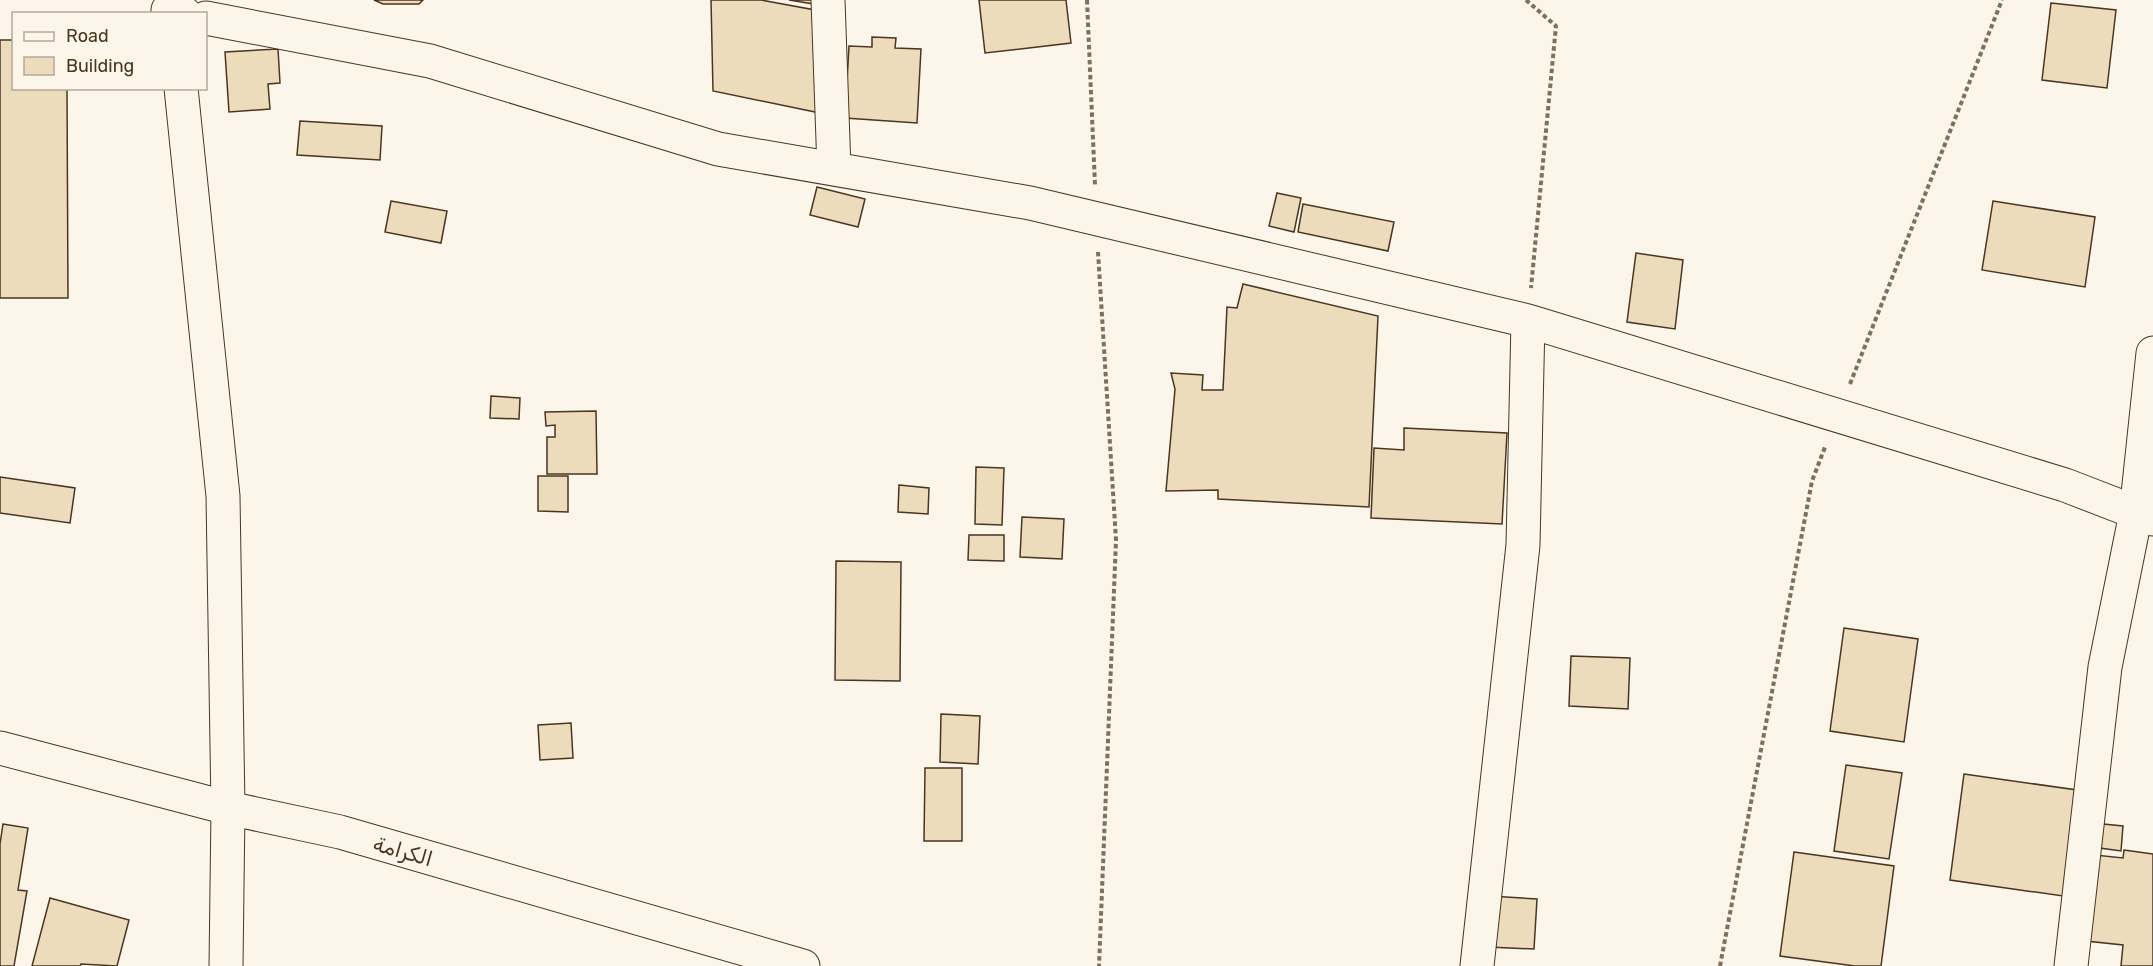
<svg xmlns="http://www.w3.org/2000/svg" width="2153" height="966" viewBox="0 0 2153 966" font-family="Rubik,'Noto Sans Arabic',sans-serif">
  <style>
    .building { fill: #ecdcbc; stroke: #4a3520; stroke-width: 1.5 }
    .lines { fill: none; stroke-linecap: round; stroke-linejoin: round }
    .minor-casing { stroke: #4a3520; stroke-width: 35 }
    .major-casing { stroke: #4a3520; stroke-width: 35 }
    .path { stroke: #7f6f5c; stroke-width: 4; stroke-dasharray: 4.5 3; stroke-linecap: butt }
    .minor { stroke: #fbf6e9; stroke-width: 33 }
    .major { stroke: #fbf6e9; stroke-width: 33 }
    .labels { text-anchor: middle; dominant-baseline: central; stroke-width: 4.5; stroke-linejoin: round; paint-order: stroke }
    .street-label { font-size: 21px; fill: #4a3520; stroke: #fbf6e9 }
  </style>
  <rect width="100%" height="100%" fill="#fbf6e9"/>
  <path class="building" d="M374 0H423L419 4H383Z
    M711 0H761L815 10 820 113 713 91Z
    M789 0H814V4Z
    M979 0H1066L1071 43 985 53Z
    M2051 3 2116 10 2107 88 2042 80Z
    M872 37 896 38 895 48 921 49 917 123 845 118 849 46 872 47Z
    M0 40H14V88H67L68 298H0Z
    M278 49 280 83 268 84 270 109 229 112 225 52Z
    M300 121 382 126 380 160 297 155Z
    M817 187 865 199 858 227 810 215Z
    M1277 193 1301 198 1294 232 1269 226Z
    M391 201 447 211 441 243 385 232Z
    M1993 201 2095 217 2085 287 1982 270Z
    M1303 204 1394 222 1388 251 1298 232Z
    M1636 253 1683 260 1675 329 1627 322Z
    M1243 284 1378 316 1369 507 1218 499V490L1166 491 1175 389 1171 373 1203 375 1202 390H1223L1227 307 1237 308Z
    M491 396 520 398 519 419 490 418Z
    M596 411 597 474H547V437H555V425L546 426 545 412Z
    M1404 428 1507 433 1502 524 1371 518 1374 448 1404 450Z
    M976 467 1004 468 1002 525 975 524Z
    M538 476H568V512L538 511Z
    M0 477 75 488 70 523 0 513Z
    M899 485 929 488 928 514 898 512Z
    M1022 517 1064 519 1062 559 1020 557Z
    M969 535H1004V561L968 560Z
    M836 561 901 562 900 681 835 680Z
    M1844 628 1918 639 1904 742 1830 731Z
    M1571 656 1630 658 1628 709 1569 706Z
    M941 714 980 716 978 764 940 762Z
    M571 723 573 758 540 760 538 725Z
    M1846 765 1902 773 1889 859 1834 851Z
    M925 768H962V841H924Z
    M1964 774 2077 790 2063 896 1950 880Z
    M3 824 28 828 18 890 27 891 14 966H0V844Z
    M2103 824 2123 826 2121 851 2100 848Z
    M2124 850 2153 854V966H2121L2123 945 2086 941 2095 855 2123 858Z
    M1794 852 1894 866 1881 966H1855L1780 956Z
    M1490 896 1537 899 1534 949 1488 947Z
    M50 898 129 920 117 966 81 964 80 966H32Z"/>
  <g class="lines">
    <g class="minor-casing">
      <path id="minor" d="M828 0 834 169
        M168 10 185 14
        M206 18 430 61 718 149 1030 203 1528 321 2065 485 2153 519
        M181 88 223 496 228 808 226 966
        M1477 966 1523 545 1528 321
        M2071 966 2105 667 2136 513 2153 353"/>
    </g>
    <g class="major-casing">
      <path id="major" d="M0 748 228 808 340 832 803 966"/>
    </g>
    <path class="path" d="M1087 0 1095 185
      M1526 0 1556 26 1531 288
      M1098 252 1116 540 1099 966
      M1850 384 2002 0
      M1720 966 1812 481 1825 447"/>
    <use href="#minor" class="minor"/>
    <use href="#major" class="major"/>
  </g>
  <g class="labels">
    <g class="street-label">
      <text transform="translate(403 851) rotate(16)">الكرامة</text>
    </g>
  </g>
  <rect x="12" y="12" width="195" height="78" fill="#fbf6e9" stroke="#b4a999" stroke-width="1.5"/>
  <rect x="24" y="32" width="30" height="9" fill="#fbf6e9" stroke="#b4a999" stroke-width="1.5"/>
  <text x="66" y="42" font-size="18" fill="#4a3520">Road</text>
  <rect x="24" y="57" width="30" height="18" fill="#ecdcbc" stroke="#b4a999" stroke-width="1.5"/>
  <text x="66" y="72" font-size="18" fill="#4a3520">Building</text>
</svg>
